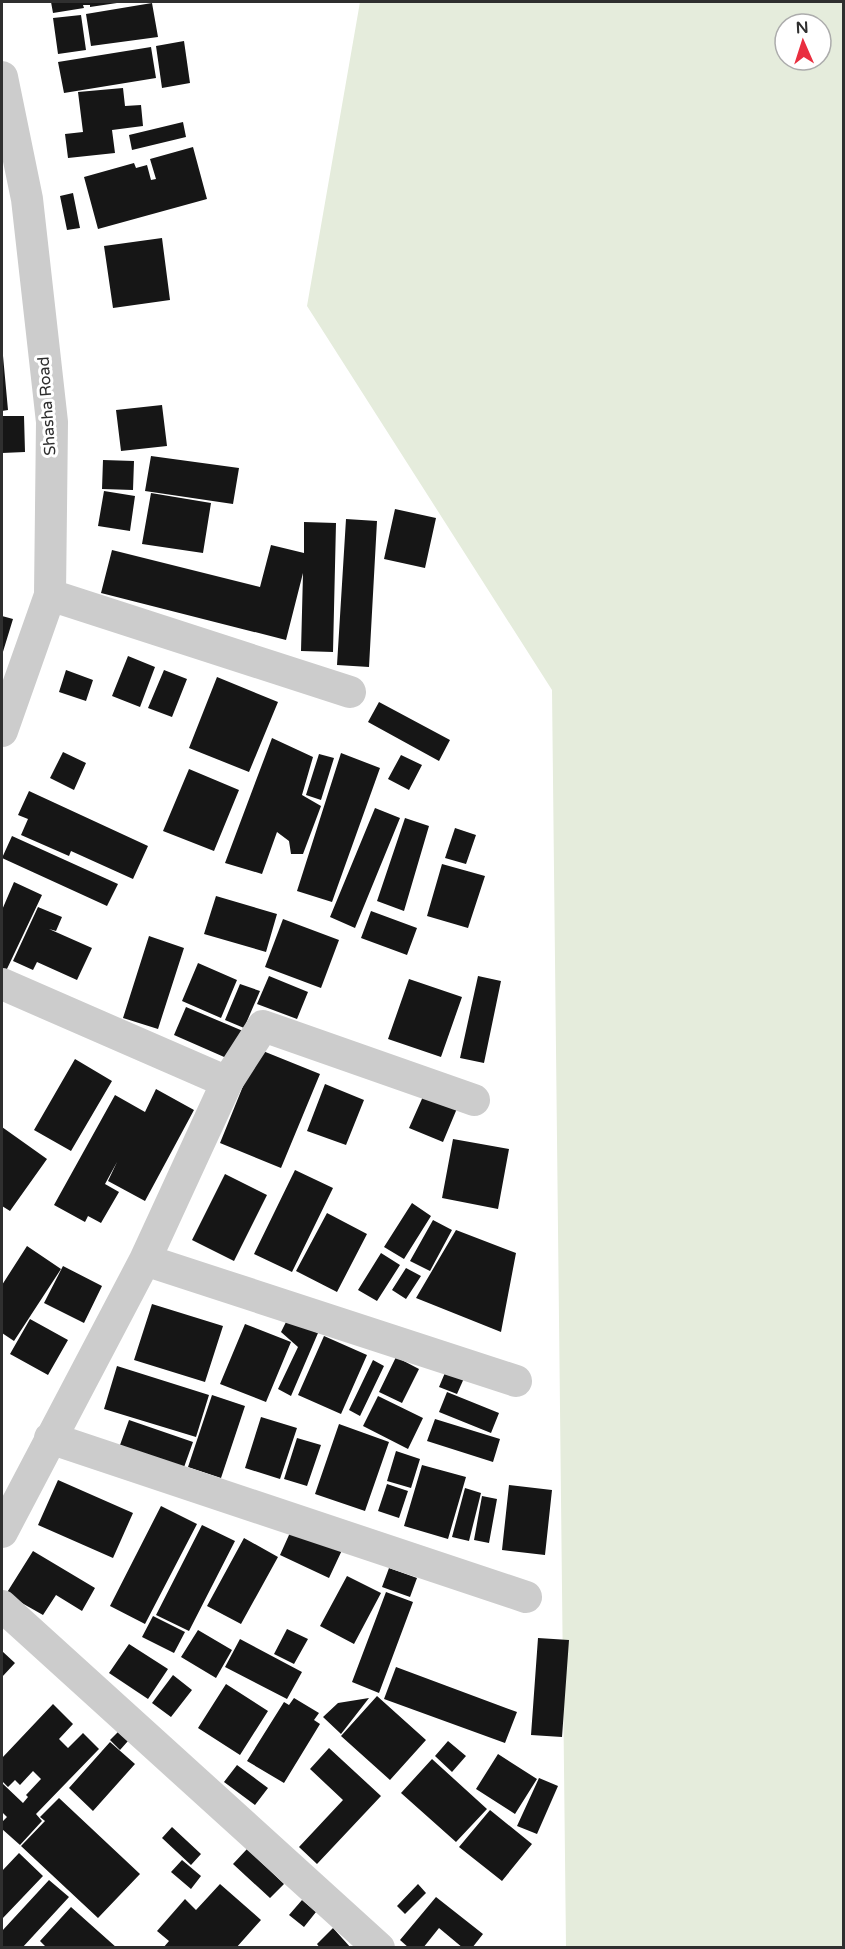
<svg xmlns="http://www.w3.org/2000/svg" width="845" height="1949" viewBox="0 0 845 1949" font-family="'Varela Round',sans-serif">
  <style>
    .green { fill: #e5ecdc; fill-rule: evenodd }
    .building { fill: #161616 }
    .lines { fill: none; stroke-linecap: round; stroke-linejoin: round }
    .minor { stroke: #ccc; stroke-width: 32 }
    .labels { text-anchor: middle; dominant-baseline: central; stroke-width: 6; stroke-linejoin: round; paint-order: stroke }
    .street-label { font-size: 16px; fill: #2f2f2f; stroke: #fff }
  </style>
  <rect width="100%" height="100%" fill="#fff"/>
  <path class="green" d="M360 2H843V1947H566L552 690 307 306ZM785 24H821V60H785Z"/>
  <path class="building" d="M51 2H117V3L90 7V5H83L84 8 53 13Z
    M152 3 158 37 91 46 86 14Z
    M81 15 86 50 58 54 53 18Z
    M184 41 190 83 162 88 156 46Z
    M151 47 156 78 64 93 58 62Z
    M123 88 125 106 141 105 143 126 112 130 115 153 68 158 65 134 83 132 78 92Z
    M183 122 186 137 132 150 129 135Z
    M193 147 207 199 98 229 84 177 134 163 136 168 147 165 151 180 156 179 150 159Z
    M73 193 80 228 67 230 60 196Z
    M162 238 170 300 113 308 104 246Z
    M2 345 8 410 2 411Z
    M162 405 167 446 121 451 116 410Z
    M2 416H24L25 452 2 453Z
    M151 456 239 468 233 504 145 491Z
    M103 460 134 461 133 490 102 489Z
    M104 491 135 496 130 531 98 526Z
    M151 493 211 503 203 553 142 544Z
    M395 509 436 518 425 568 384 559Z
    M346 519 377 521 369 667 337 665Z
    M304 522 336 523 333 652 301 651 303 573 286 640 101 593 112 550 260 587 271 545 304 553Z
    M2 616 13 619 2 655Z
    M128 656 155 667 140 707 112 696Z
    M66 670 93 680 86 701 59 692Z
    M164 670 187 679 172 717 148 708Z
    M217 677 278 702 249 772 189 748Z
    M379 702 450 740 439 761 368 722Z
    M272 738 313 757 302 795 321 806 303 854H291L289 841 277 832 262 874 225 863Z
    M63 752 86 763 74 790 50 778Z
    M341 753 380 768 332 902 297 891Z
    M319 754 334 758 321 800 306 795Z
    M401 755 422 765 409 790 388 779Z
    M189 769 239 790 214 851 163 831Z
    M29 791 148 846 133 879 71 851 69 856 21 835 28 819 18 815Z
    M375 808 400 818 355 928 330 917Z
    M405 818 429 826 404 911 377 901Z
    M455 828 476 835 466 864 445 858Z
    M12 836 118 884 107 906 2 858Z
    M442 864 485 876 468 928 427 916Z
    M14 882 42 895 6 971 2 969V910Z
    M216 896 277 914 266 952 204 934Z
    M38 907 62 917 56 931 49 929 92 948 77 980 37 962 33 970 13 961Z
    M371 911 417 928 407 955 361 938Z
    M283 919 339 940 321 988 265 967Z
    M149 936 184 948 158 1029 123 1018Z
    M198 963 237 980 221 1018 182 1001Z
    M269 976 308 992 297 1019 257 1004Z
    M478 976 501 981 484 1063 460 1058Z
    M409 979 462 997 441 1057 388 1039Z
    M240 984 260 991 244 1028 225 1020Z
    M186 1007 243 1031 231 1060 174 1035Z
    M258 1049 320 1074 281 1168 220 1143Z
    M75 1059 112 1081 71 1151 34 1130Z
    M325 1084 364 1100 346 1145 307 1131Z
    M156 1089 194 1110 145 1201 108 1181 117 1162 105 1184 119 1192 101 1223 88 1216 85 1222 54 1205 115 1095 145 1112Z
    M425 1092 458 1106 443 1142 409 1128Z
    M2 1127 47 1159 10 1211 2 1206Z
    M453 1139 509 1149 498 1209 442 1198Z
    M295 1170 333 1188 292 1272 254 1254Z
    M225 1174 267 1195 234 1261 192 1240Z
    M412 1203 431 1216 404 1259 384 1247Z
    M327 1213 367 1234 337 1292 296 1271Z
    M433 1220 452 1230 430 1271 410 1261Z
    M456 1230 516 1253 501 1332 416 1298Z
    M27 1246 61 1269 14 1341 2 1333V1285Z
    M381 1253 400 1265 377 1301 358 1290Z
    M63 1266 102 1286 84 1323 44 1303Z
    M406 1268 421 1276 406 1299 392 1290Z
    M152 1304 223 1326 205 1382 134 1360Z
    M30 1319 68 1340 48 1375 10 1354Z
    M287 1320 318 1333 291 1396 278 1389 298 1347 281 1332Z
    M245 1324 291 1342 266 1402 220 1384Z
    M324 1336 367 1355 341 1414 298 1395Z
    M396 1357 419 1369 402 1403 379 1392Z
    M373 1360 384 1366 360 1416 349 1410Z
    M117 1366 209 1395 196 1437 104 1409Z
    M447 1368 465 1376 457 1394 439 1387Z
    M447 1392 499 1413 491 1433 439 1412Z
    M212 1395 245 1406 221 1478 188 1467Z
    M378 1396 423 1418 408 1449 363 1426Z
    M261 1417 297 1428 280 1479 245 1468Z
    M435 1419 500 1439 493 1462 427 1441Z
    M129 1420 193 1442 183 1470 120 1445Z
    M339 1424 389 1442 365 1511 315 1494Z
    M297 1438 321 1445 307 1486 284 1479Z
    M396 1451 420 1459 411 1488 387 1481Z
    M422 1465 466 1477 448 1539 404 1526Z
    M58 1480 133 1513 113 1558 38 1525Z
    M387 1484 408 1491 399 1518 378 1511Z
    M509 1485 552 1490 545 1555 502 1550Z
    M465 1488 481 1493 469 1541 452 1537Z
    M482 1496 497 1499 489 1543 474 1540Z
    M161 1506 197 1524 145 1624 110 1606Z
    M202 1525 235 1541 189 1631 156 1615Z
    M293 1526 343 1548 329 1578 280 1555Z
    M244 1538 278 1557 241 1624 207 1606Z
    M33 1551 95 1588 82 1611 56 1595 43 1615 6 1594Z
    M389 1568 417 1578 410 1597 382 1587Z
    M347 1576 381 1593 354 1644 320 1626Z
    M386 1592 413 1602 379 1693 352 1682Z
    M153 1616 185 1632 174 1653 142 1637Z
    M287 1629 308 1639 294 1664 274 1654Z
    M198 1630 232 1650 216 1678 181 1657Z
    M538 1638 569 1640 562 1737 531 1735Z
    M240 1639 302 1672 287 1699 225 1667Z
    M129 1644 168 1669 148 1699 109 1673Z
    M2 1651 15 1663 2 1677Z
    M396 1667 517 1712 505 1743 384 1699Z
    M173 1675 192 1690 171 1717 152 1703Z
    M226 1684 268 1711 240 1755 198 1728Z
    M377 1696 426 1740 390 1780 341 1736Z
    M294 1698 319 1713 314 1720 320 1724 284 1783 247 1761 284 1702 289 1705Z
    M369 1698 341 1734 323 1717 338 1703Z
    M53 1704 73 1724 59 1739 68 1748 83 1733 99 1749 36 1814 42 1821 20 1845 2 1829V1822L7 1817 2 1812V1783L23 1803 28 1797 26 1795 41 1779 33 1771 20 1785 15 1780 8 1787 2 1781V1758Z
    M118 1732 128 1741 120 1750 110 1740Z
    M448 1741 466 1756 452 1772 435 1756Z
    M110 1742 135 1764 93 1811 69 1788Z
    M329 1748 381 1796 317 1864 299 1847 343 1800 310 1769Z
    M498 1754 537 1779 515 1814 476 1789Z
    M432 1759 487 1809 456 1842 401 1793Z
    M237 1765 268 1788 255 1805 224 1782Z
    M539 1778 558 1786 537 1834 517 1826Z
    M59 1798 140 1874 98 1918 21 1846 45 1821 40 1817Z
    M490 1810 532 1844 502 1881 459 1847Z
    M172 1827 201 1854 191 1865 162 1838Z
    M247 1849 284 1884 270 1898 233 1864Z
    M19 1853 43 1876 2 1919V1871Z
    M182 1860 201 1876 191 1889 171 1872Z
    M49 1880 69 1897 22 1948H2V1931Z
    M220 1884 261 1920 236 1948H163L169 1941 157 1931 185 1899 196 1910Z
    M418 1884 426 1893 405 1914 397 1906Z
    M436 1897 483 1934 472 1948H463L439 1928 423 1948H409L400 1940Z
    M302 1900 316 1912 304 1927 289 1915Z
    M71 1907 117 1948H47L40 1941Z
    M333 1928 351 1948H320L317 1944Z"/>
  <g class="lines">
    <path class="minor" d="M2 77 27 199 52 422 50 595 2 731
      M50 595 350 692
      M2 984 227 1082 145 1260 2 1532
      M227 1082 263 1026 474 1100
      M145 1260 516 1381
      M50 1438 526 1597
      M2 1606 379 1948"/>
  </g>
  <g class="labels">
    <g class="street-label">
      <text transform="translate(47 406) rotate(-94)">Shasha Road</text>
    </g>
  </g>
  <rect width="845" height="1949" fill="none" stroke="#2f2f2f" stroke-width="6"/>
  <g transform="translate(803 42) rotate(357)"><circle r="28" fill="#ffffff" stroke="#acacac" stroke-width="1.5"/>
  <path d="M0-4.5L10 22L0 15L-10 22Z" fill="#e92e3f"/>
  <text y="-9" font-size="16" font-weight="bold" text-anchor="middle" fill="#2f2f2f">N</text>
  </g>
</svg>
